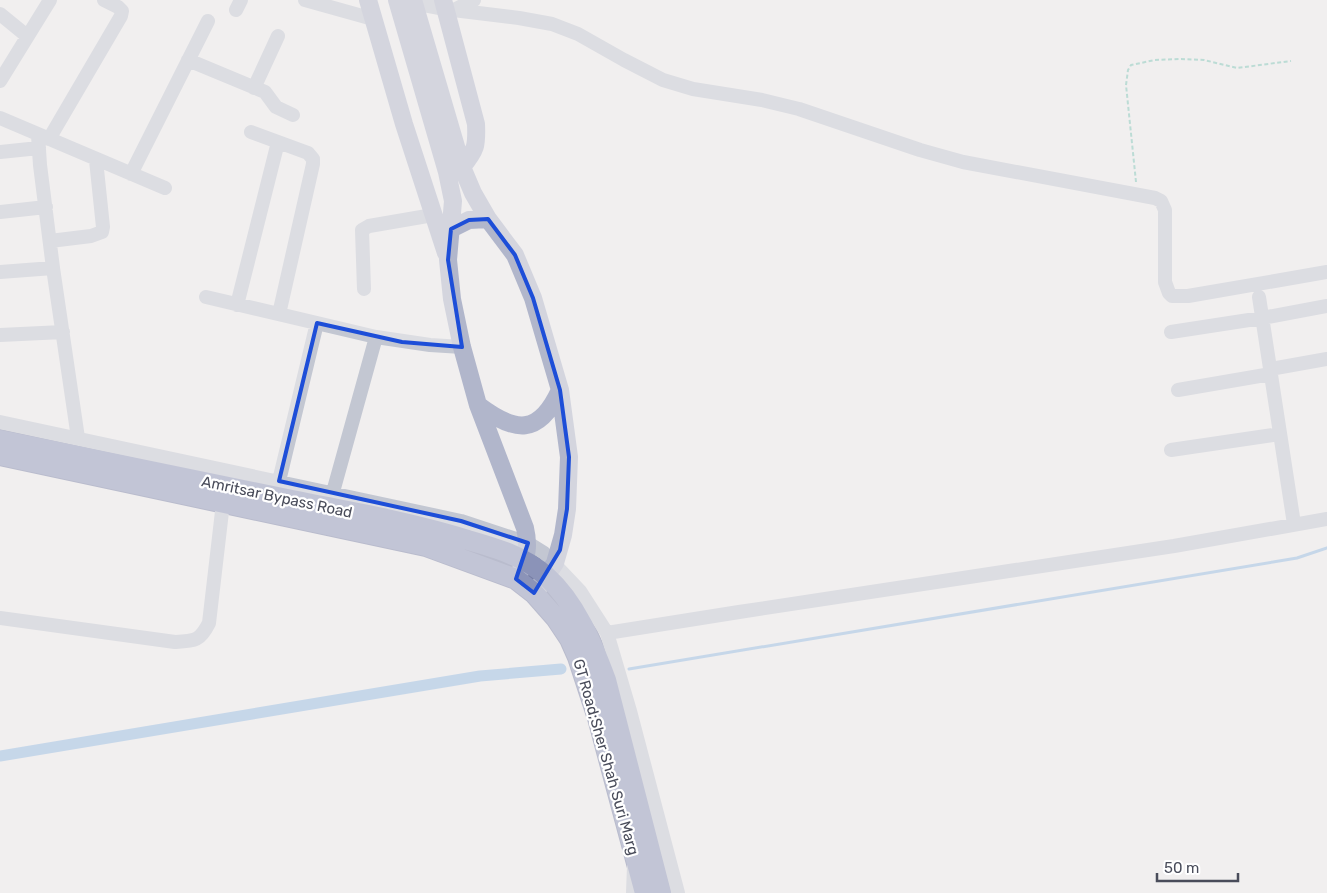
<svg xmlns="http://www.w3.org/2000/svg" width="1327" height="893" viewBox="0 0 1327 893" font-family="Rubik,sans-serif">
  <style>
    .lines { fill: none; stroke-linecap: round; stroke-linejoin: round }
    .stream { stroke: #93bae3; stroke-width: 3 }
    .canal { stroke: #93bae3; stroke-width: 11 }
    .highway-casing { stroke: #767ea4; stroke-width: 22 }
    .path { stroke: #7dc5b7; stroke-width: 2; stroke-dasharray: 4 2.5; stroke-linecap: butt }
    .minor { stroke: #c3c7d2; stroke-width: 14 }
    .major { stroke: #b1b6cb; stroke-width: 18 }
    .highway { stroke: #8b93b8; stroke-width: 20 }
    .marked { fill: none; stroke: #1d4ed8; stroke-width: 4; stroke-linejoin: round }
    .labels { text-anchor: middle; dominant-baseline: central; stroke-width: 4.5; stroke-linejoin: round; paint-order: stroke }
    .street-label { font-size: 15px; fill: #494c5a; stroke: #fff }
  </style>
  <rect width="100%" height="100%" fill="#f1efef"/>
  <g class="lines">
    <path class="stream" d="M629 669 1297 558 1327 548"/>
    <path class="canal" d="M0 756 480 676 561 669"/>
    <g class="highway-casing">
      <path id="highway" d="M0 440C97 460 194 480 292 500 351 512 411 522 468 540 496 548 524 556 546 576 576 603 592 643 606 680L661 893
        M0 455 426 546 516 579 534 593 556 618 570 639 578 657 598 718 645 893"/>
    </g>
    <path class="path" d="M1136 182 1126 85 1128 70 1131 65 1155 60 1181 59 1204 60 1237 68 1291 61"/>
    <path class="minor" d="M305 0 373 19
      M413 3 445 9 519 18 552 24 578 34 624 60 663 80 693 89 762 100 799 109 920 150 963 162 1155 198 1161 201 1165 210V282L1169 293 1172 296H1188L1327 272
      M236 10 241 0
      M454 10 474 0
      M0 14 27 36
      M188 60 265 92 276 107 293 115
      M0 81 50 0
      M254 88 278 36
      M0 118 165 188
      M251 132 308 153 313 159V164L279 314
      M49 139 121 16 122 11 118 7 104 0
      M0 152 39 148
      M131 174 208 21
      M0 212 46 207
      M50 241 91 236 102 232 103 227 96 160
      M53 268 78 438
      M0 272 53 268 40 165 38 135
      M364 289 362 230 369 226 433 215
      M206 297 376 337 430 345 462 347
      M1259 297 1294 524
      M237 305 278 142
      M1171 332 1262 318 1327 306
      M0 335 63 332
      M1270 369 1327 359
      M1178 390 1271 374
      M0 422 461 521 528 543 544 553 580 591 607 633 630 711 678 893
      M1171 450 1280 434
      M279 481 317 323
      M333 492 376 337
      M0 618 175 642C195 641 200 641 209 623L223 503
      M607 633 739 612 1174 546 1327 519
      M633 893 634 866"/>
    <path class="major" d="M368 0 404 124 446 253
      M397 0 447 172 453 201 448 260 452 299 462 347 478 405 525 528C529 545 527 557 520 572
      M413 0 462 167 473 193 488 219 515 255 533 298 560 390 569 457 567 509 563 535 555 563 539 587
      M443 0 476 124C477 146 476 150 462 167
      M451 229 469 220 488 219
      M478 405C515 433 539 436 560 390"/>
    <use href="#highway" class="highway"/>
  </g>
  <path d="M0 0H1327V893H0ZM488 219 515 255 533 298 560 390 569 457 567 509 560 550 534 593 516 579 528 543 461 521 279 481 317 323 402 342 462 347 448 260 451 229 469 220Z" fill="#f1efef" fill-opacity=".55" fill-rule="evenodd"/>
  <path class="marked" d="M488 219 515 255 533 298 560 390 569 457 567 509 560 550 534 593 516 579 528 543 461 521 279 481 317 323 402 342 462 347 448 260 451 229 469 220Z"/>
  <g class="labels">
    <g class="street-label">
      <text transform="translate(277 497) rotate(12)">Amritsar Bypass Road</text>
      <text transform="translate(606 757) rotate(74)">GT Road;Sher Shah Suri Marg</text>
    </g>
  </g>
  <path d="M1157 873v8h81v-8" fill="none" stroke="#494c5a" stroke-width="2.5"/>
  <text x="1164" y="873" font-size="15" fill="#494c5a" stroke="#ffffff" stroke-width="4" paint-order="stroke">50 m</text>
</svg>
